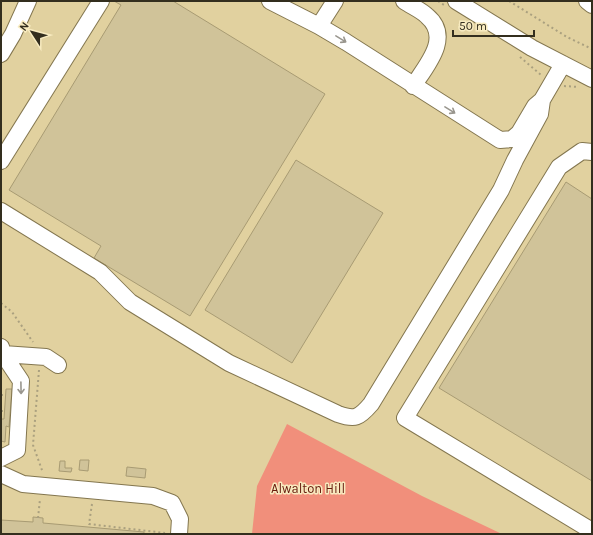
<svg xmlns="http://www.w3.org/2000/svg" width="593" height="535" viewBox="0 0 593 535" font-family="Karla,sans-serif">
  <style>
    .built { fill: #e1d19f }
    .forest { fill: #f18f7b }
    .building { fill: #d0c399; stroke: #a89b73 }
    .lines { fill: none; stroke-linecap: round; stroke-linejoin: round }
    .minor-casing { stroke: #83764f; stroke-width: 18 }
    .path { stroke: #aaa07f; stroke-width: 2; stroke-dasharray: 2 3; stroke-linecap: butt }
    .minor { stroke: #fff; stroke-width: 16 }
    .oneway { stroke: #99968e }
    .labels { text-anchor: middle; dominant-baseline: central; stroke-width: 3; stroke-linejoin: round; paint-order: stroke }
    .park-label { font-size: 13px; fill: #671b0d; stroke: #f8ebc0 }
  </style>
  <rect width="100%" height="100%" fill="#ebdeb3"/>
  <path class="built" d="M1 1H592V534H1Z"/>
  <path class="forest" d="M287 424 422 496 502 534H252L257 486Z"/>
  <path class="building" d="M114 1H173L325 94 190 316 94 258 101 246 9 190 121 5Z
    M296 160 383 213 292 363 205 310Z
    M566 182 592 199V481L439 388Z
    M6 389H12L9 427 6 426 5 442 1 441V419H4Z
    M80 460H89L88 471 79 470Z
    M60 461H65V468H72L71 472 59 471Z
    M127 467 146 469 145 478 126 476Z
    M33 517 43 518V523L144 532V534H1V520L33 522Z"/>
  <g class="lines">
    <g class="minor-casing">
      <path id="minor" d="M270 1 319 26 346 42 500 140 512 139 519 133 535 106 542 100 563 64
        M404 1C411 6 421 10 427 16 452 37 427 65 413 86
        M456 1 532 48 592 79
        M587 1 592 5
        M319 26 335 1
        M1 54 13 34 28 1
        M592 152 582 151 559 167 405 418 592 531
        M1 161 101 1
        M1 211 100 272 130 302 229 363 338 414C355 420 359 418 371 404L501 190 515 160 540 114 542 100
        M1 347 3 354 21 381 17 450 1 458
        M3 354 46 357 58 365
        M1 474 23 484 153 496 172 503 180 519 179 534"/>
    </g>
    <path class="path" d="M438 1 444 5
      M509 1 567 37 592 49
      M520 57 541 75
      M564 86 578 87
      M1 303 12 312 33 342
      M39 370 33 445 43 473
      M1 395H6
      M1 411H4
      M92 504 89 524 165 533
      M38 518 40 499"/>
    <use href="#minor" class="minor"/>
  </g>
  <defs><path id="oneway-shaft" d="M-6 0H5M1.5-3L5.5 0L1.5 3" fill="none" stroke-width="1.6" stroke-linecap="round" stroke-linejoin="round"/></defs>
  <g class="oneway">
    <use href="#oneway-shaft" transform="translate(341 39) rotate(31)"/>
    <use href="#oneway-shaft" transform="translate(450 110) rotate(32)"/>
    <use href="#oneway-shaft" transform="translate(21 388) rotate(89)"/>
  </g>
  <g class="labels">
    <g class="park-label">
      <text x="308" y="488">Alwalton Hill</text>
    </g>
  </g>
  <rect width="593" height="535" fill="none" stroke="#332e1e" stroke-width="4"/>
  <g transform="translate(32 32) rotate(306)" stroke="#f8ebc0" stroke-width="3" paint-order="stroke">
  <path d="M0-3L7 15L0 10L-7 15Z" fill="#332e1e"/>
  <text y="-6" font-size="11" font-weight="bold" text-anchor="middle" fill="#332e1e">N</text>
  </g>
  <path d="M453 30v6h81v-6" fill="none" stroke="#332e1e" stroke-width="2"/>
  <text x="459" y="30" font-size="12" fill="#332e1e" stroke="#f8ebc0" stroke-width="3" paint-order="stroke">50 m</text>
</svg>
